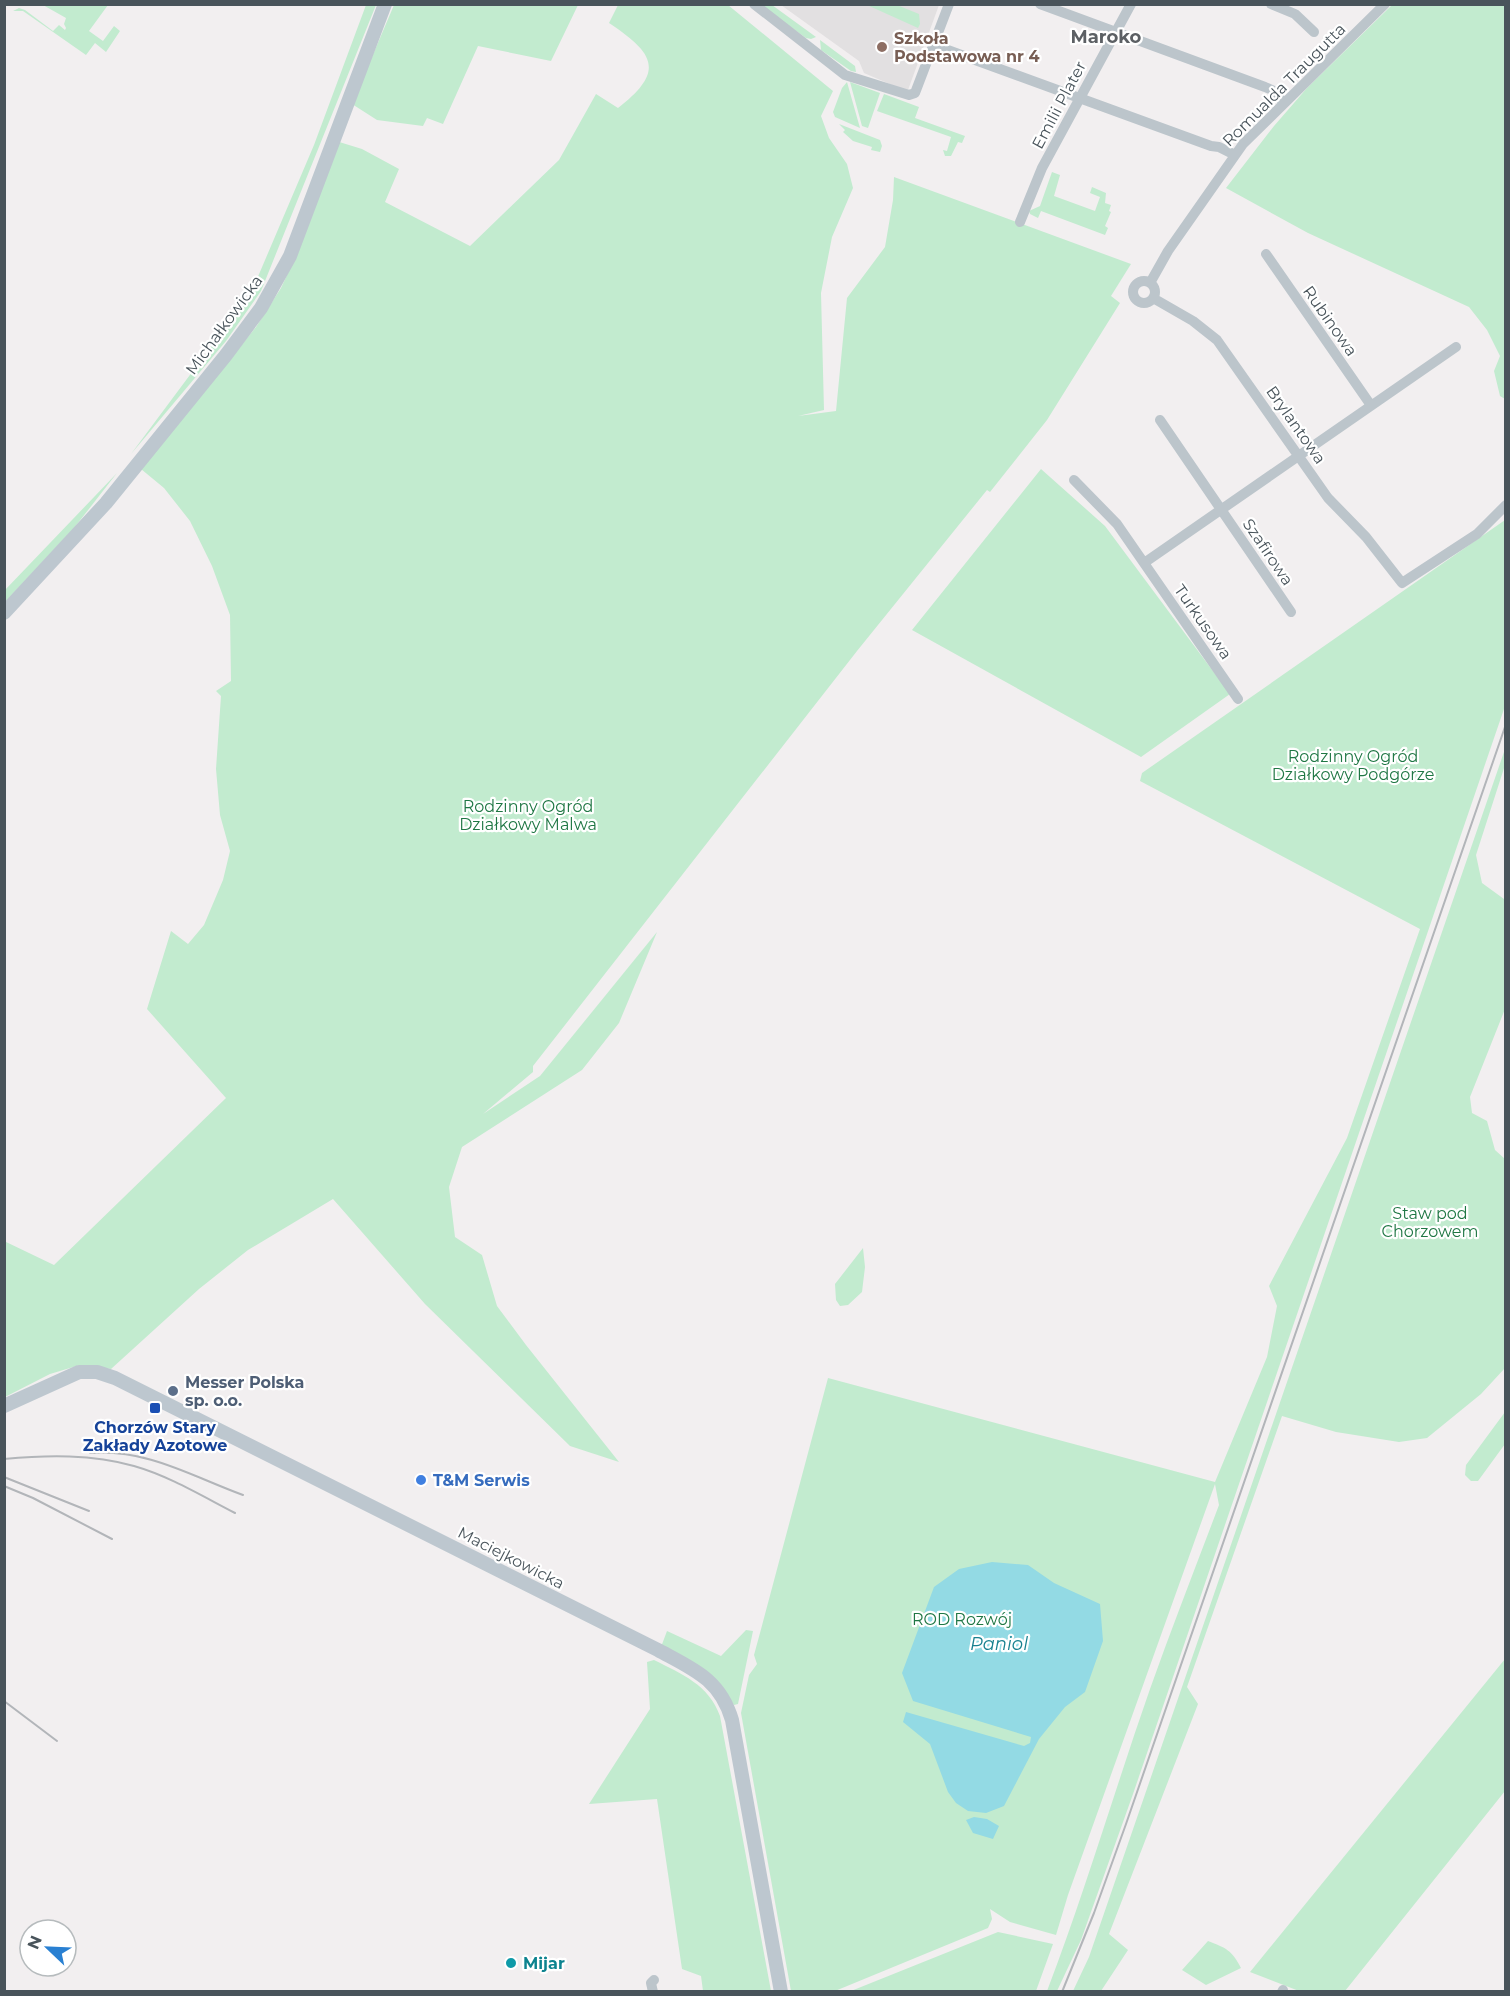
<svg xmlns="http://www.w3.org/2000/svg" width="1510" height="1996" viewBox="0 0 1510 1996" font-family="Montserrat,sans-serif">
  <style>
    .education { fill: #e2e0e1 }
    .green { fill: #c2ebcf }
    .water { fill: #93dae4 }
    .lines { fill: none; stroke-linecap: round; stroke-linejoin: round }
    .street { stroke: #bcc5cb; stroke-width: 10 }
    .secondary { stroke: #bdc7cf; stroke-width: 14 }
    .rail { stroke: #b2b5b9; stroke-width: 2 }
    .education-dot { fill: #8d6e63; stroke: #fff; stroke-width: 2 }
    .service-dot { fill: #5c6f8a; stroke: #fff; stroke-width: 2 }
    .transit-dot { fill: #1a4fb4; stroke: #fff; stroke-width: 2 }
    .shop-dot { fill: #3f7fe0; stroke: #fff; stroke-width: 2 }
    .culture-dot { fill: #0f9aa8; stroke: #fff; stroke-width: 2 }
    .labels { text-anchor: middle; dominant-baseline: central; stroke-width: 4.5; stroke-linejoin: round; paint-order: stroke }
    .education-label { font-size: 16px; font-weight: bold; fill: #785e54; stroke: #fff; text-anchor: start }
    .street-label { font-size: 16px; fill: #49545b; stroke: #fff }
    .park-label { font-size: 16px; fill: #1f7744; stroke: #fff }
    .service-label { font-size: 16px; font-weight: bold; fill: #4e5e75; stroke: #fff; text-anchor: start }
    .transit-label { font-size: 16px; font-weight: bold; fill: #164399; stroke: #fff }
    .shop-label { font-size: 16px; font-weight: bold; fill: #366cbe; stroke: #fff; text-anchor: start }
    .culture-label { font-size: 16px; font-weight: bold; fill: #0d838f; stroke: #fff; text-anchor: start }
    .neighbourhood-label { font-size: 18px; font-weight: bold; fill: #5c6064; stroke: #fff }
    .water-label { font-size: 18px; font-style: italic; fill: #188190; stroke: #fff }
  </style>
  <rect width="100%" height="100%" fill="#f2eff0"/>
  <path class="education" d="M781 5H939L908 90 906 91 864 73 859 61Z"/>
  <path class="green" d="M43 5H108L89 31 103 41 114 26 120 31 106 52 95 43 86 55 23 11H13L19 8 25 10 53 31 59 25 65 30 66 28 64 24 66 18Z
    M366 5H376L261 291 226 341 131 454 251 293 314 145Z
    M394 5H578L551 61 478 46 443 124 427 118 423 126 377 120 352 104Z
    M618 5H728L833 91 821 116 829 138 847 164 853 188 832 237 821 293 824 410 798 416 836 411 847 298 885 247 893 200 894 177 1131 264 1111 296 1120 303 1047 420 990 492 987 490 857 651 533 1066V1072L483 1114 540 1076 657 932 619 1023 582 1070 462 1147 449 1187 455 1237 482 1255 497 1306 526 1345 619 1462 570 1446 425 1304 333 1199 248 1250 199 1289 111 1369 80 1365 50 1374 5 1397 4 1241 54 1265 226 1098 147 1009 171 931 188 944 204 925 223 880 230 851 220 815 216 769 221 696 216 691 231 681 230 615 212 566 190 521 164 488 141 469 256 327 281 288 300 247 336 141 362 149 399 169 385 202 470 246 559 160 596 94 618 108C666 71 654 53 609 23Z
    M760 5H772L816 37 811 39 806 38Z
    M867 5H897L919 14 920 24 918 28Z
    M1392 5H1505V399L1500 396 1494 371 1500 356 1487 330 1469 307 1308 233 1226 188 1274 126 1307 88Z
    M820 40 855 66 856 72 851 71 821 50Z
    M847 82 860 128 835 117 833 112 842 88Z
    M850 82 880 93 868 128 862 126Z
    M884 94 919 107 915 118 965 136 962 143 958 142 951 156H945L943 150 947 151 951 137 877 111Z
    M839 124 880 140 882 146 880 152 871 150 872 147 853 141 843 132 845 130Z
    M1052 172 1060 175 1054 196 1095 211 1100 197 1090 193 1092 187 1106 193 1105 203 1111 205 1109 211 1111 212 1105 226 1108 228 1105 235 1041 211 1038 218 1030 214 1029 211 1040 206Z
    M1041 469 1105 526 1230 694 1141 757 912 630Z
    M117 473 74 528 5 602V590Z
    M1505 520V706L1133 1794 1081 1940 1057 1991H1047C1085 1892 1115 1789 1150 1689 1172 1627 1196 1566 1219 1505L1215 1484 1068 1895 1056 1935 1010 1922 990 1909 992 1919 988 1928 835 1991H791L741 1713 749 1675 757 1664 754 1655 760 1633 828 1378 1215 1482 1267 1357 1277 1306 1269 1286 1347 1138 1420 929 1140 781 1142 773Z
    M1505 749V765L1476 855 1482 883 1504 899 1505 902V1009L1470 1097 1472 1113 1487 1121 1495 1150 1505 1159V1368L1481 1394 1427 1438 1399 1442 1336 1432 1282 1416 1187 1687 1198 1704 1109 1934 1128 1950 1101 1991H1073L1089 1957Z
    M863 1248 865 1267 862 1292 848 1305 840 1306 836 1300 835 1284Z
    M1505 1412V1444L1478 1481H1471L1465 1475 1466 1465Z
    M746 1630 753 1631 738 1704 734 1705 712 1676 661 1647 667 1631 721 1656Z
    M1505 1659V1791L1345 1991H1299L1250 1972Z
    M654 1660C682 1674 709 1685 720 1716L771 1991H703L701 1976 682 1969 657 1799 589 1804 650 1709 647 1662Z
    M998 1932 1053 1944 1036 1991H851Z
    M1208 1941C1226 1948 1232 1950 1241 1968L1206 1985 1182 1970Z"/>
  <path class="water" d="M992 1562 1028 1565 1054 1583 1100 1604 1103 1641 1085 1692 1065 1707 1039 1739 1004 1806 986 1813 968 1811 956 1803 948 1792 930 1744 903 1722 906 1712 1024 1746 1030 1743 1031 1737 913 1701 902 1673 934 1587 959 1569Z
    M974 1817 987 1819 999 1826 993 1839 973 1833 966 1820Z"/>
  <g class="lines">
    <path class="street" d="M754 4 845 75 909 95 915 93 949 4
      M1040 4 1265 87 1272 90 1284 103
      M1271 4 1295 14 1314 32
      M934 45 1211 146 1219 147 1235 155
      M1020 222 1042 168 1131 4
      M1266 254 1370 404
      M1133 292a11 11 0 1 1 22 0a11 11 0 1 1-22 0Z
      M1150 283 1168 251 1243 144 1385 4
      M1153 298 1193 321 1217 340 1328 498 1366 537 1402 583 1477 534 1506 505
      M1160 420 1291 612
      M1074 480 1117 524 1238 699
      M1144 563 1456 347
      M653 1992 651 1983 654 1980
      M1282 1992 1283 1990"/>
    <path class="secondary" d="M4 613 106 503 226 355 261 308 290 256 385 4
      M4 1406 79 1372H97L115 1378 658 1650C693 1669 720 1679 732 1720L781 1992"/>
    <path class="rail" d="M90 1453C148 1449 191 1476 243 1495
      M4 1459C47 1455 92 1454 134 1466 169 1476 202 1496 235 1513
      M4 1477 89 1511
      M4 1486 33 1498 112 1539
      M4 1701 57 1741
      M1062 1992 1094 1913 1126 1824 1506 724"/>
  </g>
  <circle class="education-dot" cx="882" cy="47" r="6"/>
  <circle class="service-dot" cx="173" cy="1391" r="6"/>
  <rect class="transit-dot" x="149" y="1402" width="12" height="12" rx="3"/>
  <circle class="shop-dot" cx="421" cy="1480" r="6"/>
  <circle class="culture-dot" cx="511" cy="1963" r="6"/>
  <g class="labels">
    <g class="education-label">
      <text x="894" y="38">Szkoła<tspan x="894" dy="18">Podstawowa nr 4</tspan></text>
    </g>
    <g class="street-label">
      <text transform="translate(1284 85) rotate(-45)">Romualda Traugutta</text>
      <text transform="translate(1059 105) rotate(-62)">Emilii Plater</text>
      <text transform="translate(1330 321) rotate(55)">Rubinowa</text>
      <text transform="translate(224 325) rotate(-54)">Michałkowicka</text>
      <text transform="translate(1296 425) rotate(55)">Brylantowa</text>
      <text transform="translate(1268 552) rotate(56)">Szafirowa</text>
      <text transform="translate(1203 622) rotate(55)">Turkusowa</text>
      <text transform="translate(511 1558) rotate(27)">Maciejkowicka</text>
    </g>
    <g class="park-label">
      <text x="1353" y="756">Rodzinny Ogród<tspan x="1353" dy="18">Działkowy Podgórze</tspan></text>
      <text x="528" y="806">Rodzinny Ogród<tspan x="528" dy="18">Działkowy Malwa</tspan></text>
      <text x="1430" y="1213">Staw pod<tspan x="1430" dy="18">Chorzowem</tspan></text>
      <text x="962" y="1619">ROD Rozwój</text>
    </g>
    <g class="service-label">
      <text x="185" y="1382">Messer Polska<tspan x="185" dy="18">sp. o.o.</tspan></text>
    </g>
    <g class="transit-label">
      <text x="155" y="1427">Chorzów Stary<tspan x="155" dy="18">Zakłady Azotowe</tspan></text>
    </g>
    <g class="shop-label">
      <text x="433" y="1480">T&amp;M Serwis</text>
    </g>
    <g class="culture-label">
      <text x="523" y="1963">Mijar</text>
    </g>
    <g class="neighbourhood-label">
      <text x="1106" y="37">Maroko</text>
    </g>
    <g class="water-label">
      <text x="999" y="1644">Paniol</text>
    </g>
  </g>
  <rect width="1510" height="1996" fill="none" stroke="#49545b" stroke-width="12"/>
  <g transform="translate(48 1948) rotate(293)"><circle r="28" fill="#ffffff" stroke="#b6bbbd" stroke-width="1.5"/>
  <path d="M0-4.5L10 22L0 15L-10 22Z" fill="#2980d2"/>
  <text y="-9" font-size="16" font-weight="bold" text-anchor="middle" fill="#49545b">N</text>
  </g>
</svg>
